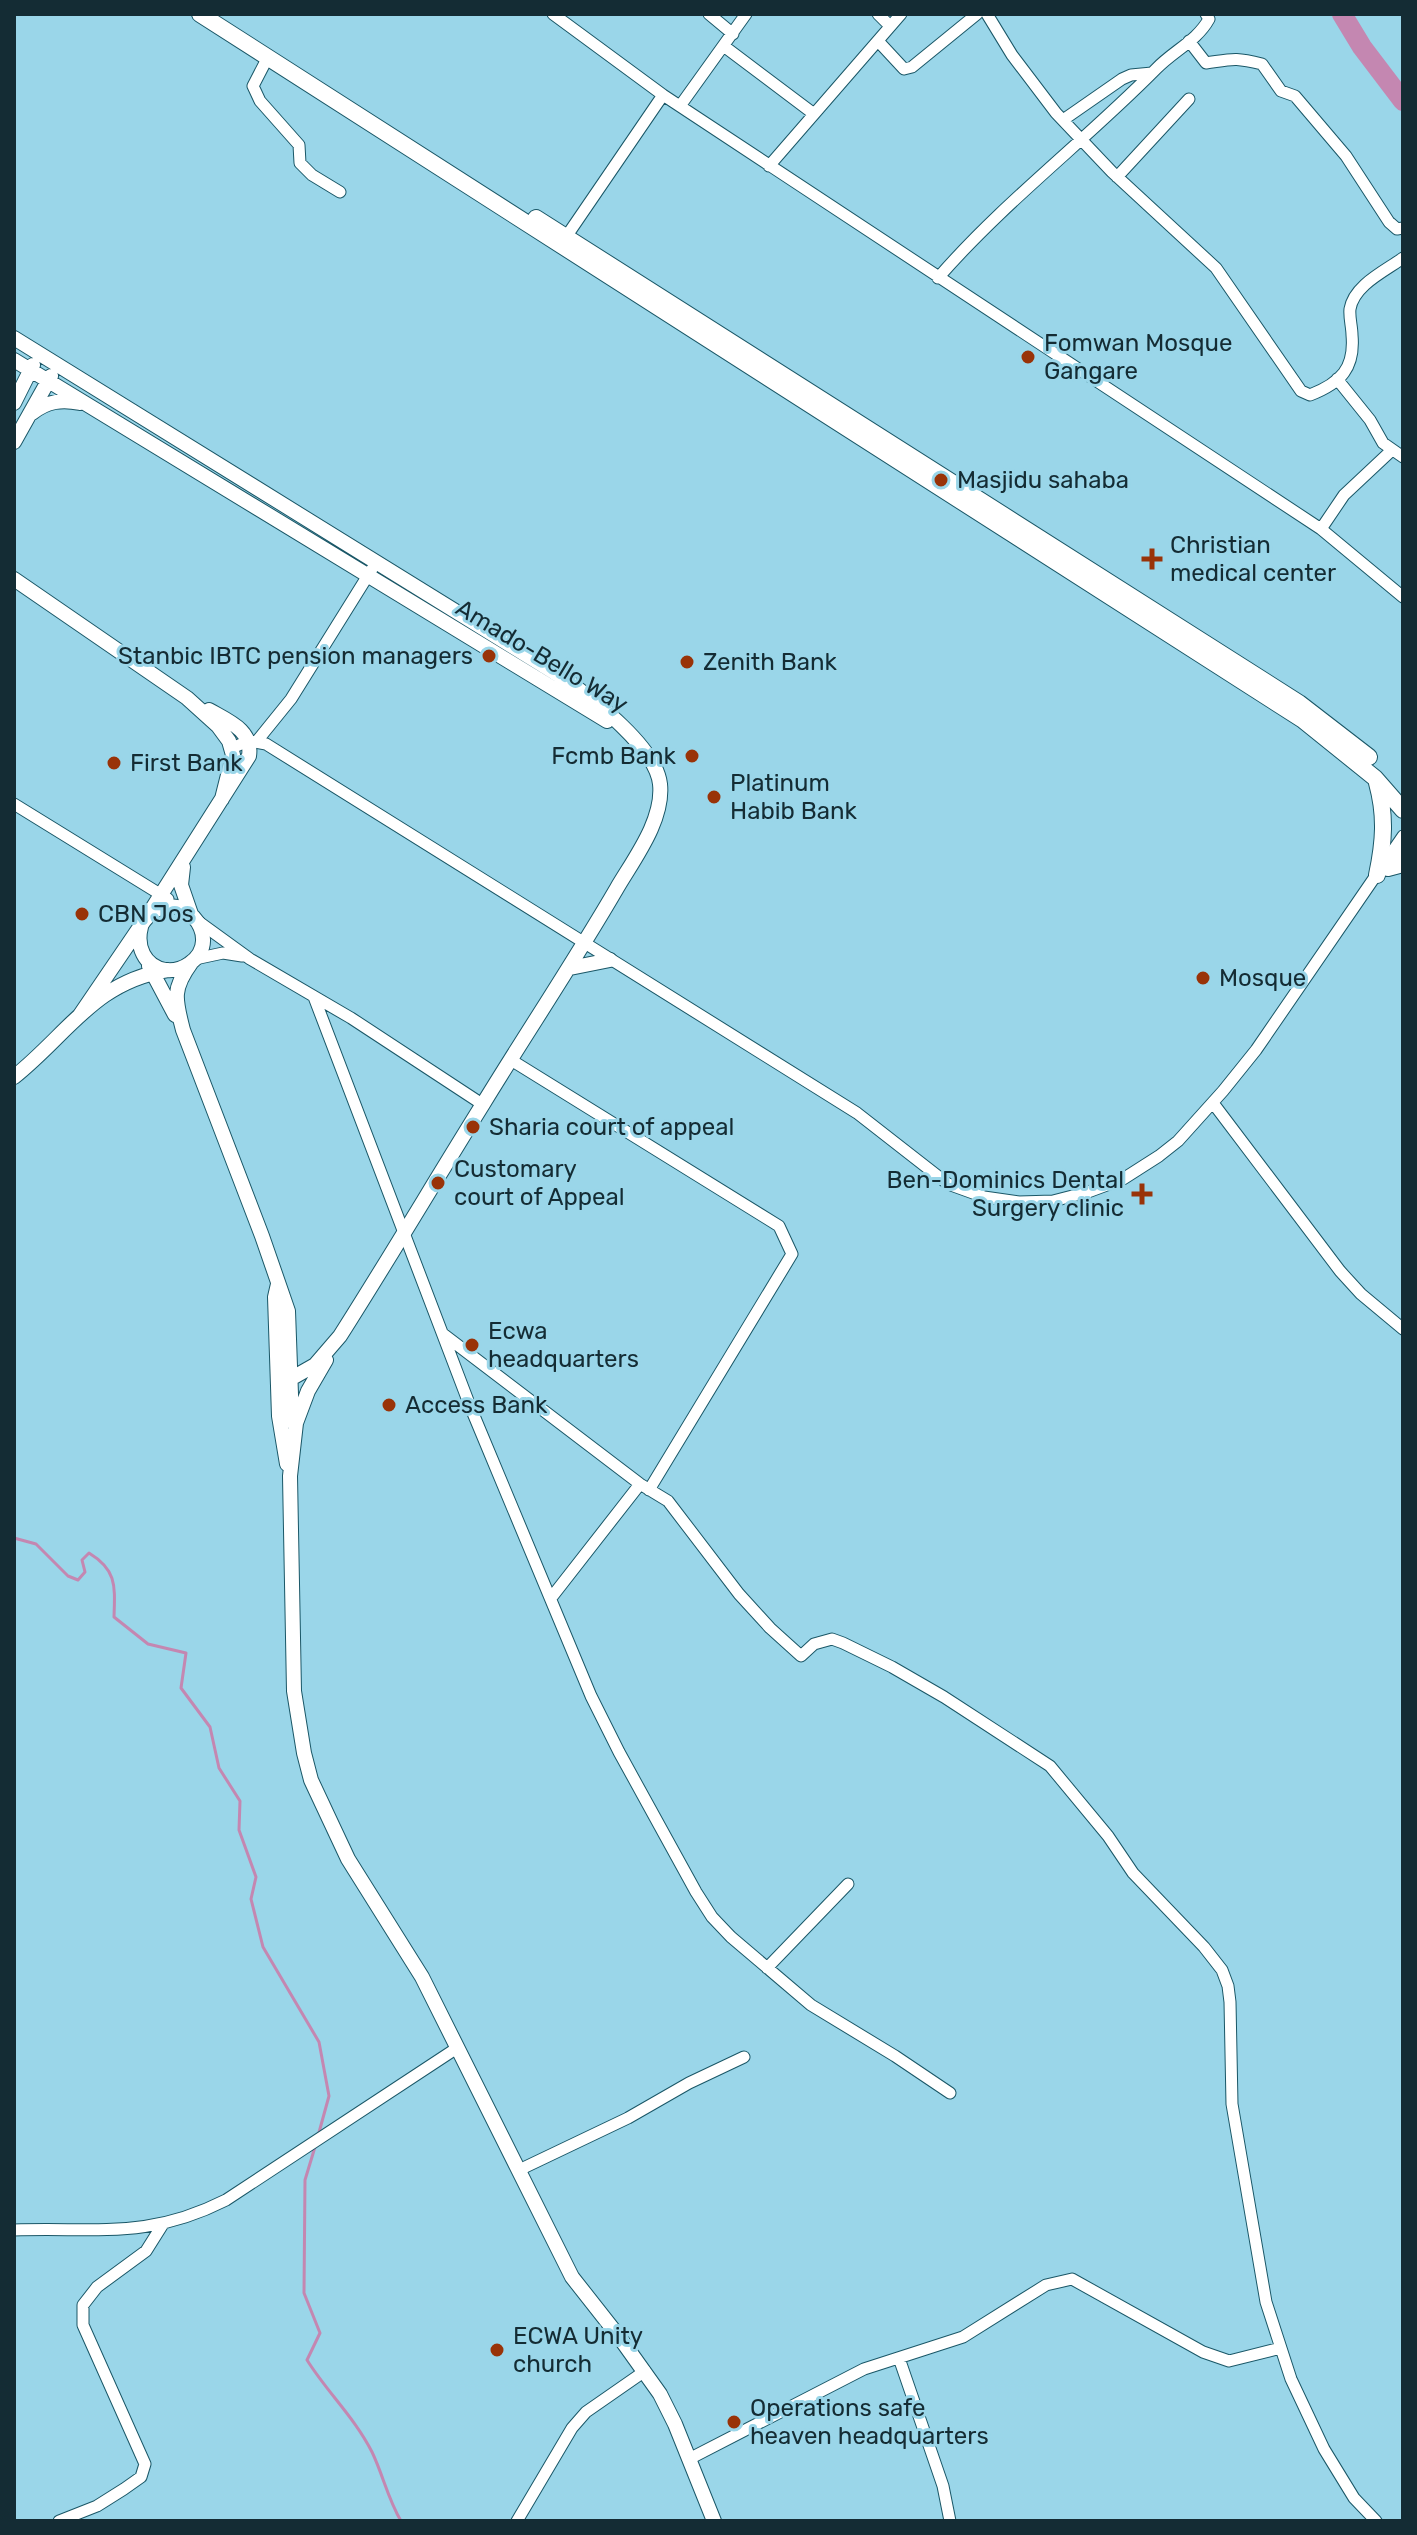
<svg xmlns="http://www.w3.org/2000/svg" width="1417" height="2535" viewBox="0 0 1417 2535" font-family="Rubik,sans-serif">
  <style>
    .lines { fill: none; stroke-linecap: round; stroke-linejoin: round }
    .stream { stroke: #c487b1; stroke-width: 3 }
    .river { stroke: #c487b1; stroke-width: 20 }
    .minor-casing { stroke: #1a5767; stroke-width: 13 }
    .major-casing { stroke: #1a5767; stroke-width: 16 }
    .highway-casing { stroke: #1a5767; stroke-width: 18 }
    .minor { stroke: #fff; stroke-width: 11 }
    .major { stroke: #fff; stroke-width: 14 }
    .highway { stroke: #fff; stroke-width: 16 }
    .poi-dot { fill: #993308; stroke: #9ad6e9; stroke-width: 3 }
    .labels { text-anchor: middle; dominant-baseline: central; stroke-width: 6; stroke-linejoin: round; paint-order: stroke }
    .poi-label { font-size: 24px; fill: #142c34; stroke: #9ad6e9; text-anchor: start }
    .street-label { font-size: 24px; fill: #142c34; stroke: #9ad6e9 }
  </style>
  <rect width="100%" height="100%" fill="#9ad6e9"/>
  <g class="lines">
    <path class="stream" d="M14 1538 36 1544 68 1576 78 1580 85 1572 82 1560 89 1553C117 1570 115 1586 114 1617L148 1644 186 1653 181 1688 210 1727 219 1768 240 1801 239 1830 256 1877 251 1899 263 1947 319 2042 329 2096 318 2136
      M315 2147 305 2180 304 2293 320 2333 307 2360C327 2392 355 2418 372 2452 383 2475 388 2499 401 2521"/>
    <path class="river" d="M1342 14 1362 47 1403 101"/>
    <g class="minor-casing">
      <path id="minor" d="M553 14 663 95 1321 529 1403 597
        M709 14 733 34
        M878 14 890 26
        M987 14 1012 55 1056 113 1112 172 1216 268 1301 391 1310 395C1341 383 1355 368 1352 335 1352 327 1349 317 1350 309 1354 285 1385 271 1403 258
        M878 41 904 69 912 67 977 14
        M1189 41 1206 63C1233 59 1234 57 1262 64L1281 91 1295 96 1346 156 1389 222 1397 229 1403 228
        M725 47 814 114
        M268 57 253 86 260 101 299 145 300 163 312 175 340 192
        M680 106 746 14
        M1063 120 1122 79 1131 75 1152 73
        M769 166 901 14
        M1117 177 1189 99
        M566 237 663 95
        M938 278C1004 202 1085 141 1156 69 1173 51 1197 41 1209 19L1206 14
        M1337 379 1370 420 1383 443 1403 457
        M1321 529 1344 495 1392 450
        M257 741 291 699 372 569
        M232 748 248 741 266 744 857 1113 948 1184 984 1197 1019 1202 1053 1201 1088 1192 1123 1179 1159 1156 1178 1141 1223 1091 1256 1050 1403 836
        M14 804 168 899
        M1389 867 1403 851
        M199 922 250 959 351 1018 482 1104
        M195 959 223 953 242 956
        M314 997 470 1406 591 1696 619 1752 696 1892 712 1917 731 1937 811 2005 895 2056 950 2093
        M511 1060 779 1226 792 1254 649 1490
        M1213 1103 1340 1271 1361 1294 1403 1329
        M443 1334 640 1484 668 1501 739 1594 770 1628 801 1656 814 1644 832 1639 843 1643 892 1667 944 1697 1050 1766 1108 1836 1133 1873 1204 1947 1222 1970 1228 1986 1230 2002 1232 2104 1266 2302 1291 2379 1324 2449 1354 2498 1376 2521
        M551 1598 640 1484
        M767 1968 848 1884
        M519 2170 628 2118 689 2083 744 2057
        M14 2230C97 2227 147 2240 226 2200L457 2048
        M899 2358 943 2486 950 2521
        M689 2459 864 2369 963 2337 1046 2285 1072 2279 1203 2352 1229 2361 1281 2348
        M59 2521 97 2506 124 2489 141 2477 145 2464 83 2325V2305L97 2287 146 2251 163 2224
        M517 2521 572 2428 586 2412 645 2371"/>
    </g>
    <g class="major-casing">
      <path id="major" d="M14 338 565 679C593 700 656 747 660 784 664 820 634 859 617 888 574 962 527 1032 483 1104 435 1181 389 1259 340 1336L315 1365 278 1386
        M14 360 607 721
        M14 403 33 365
        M32 413C47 401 62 399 80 403
        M14 442 51 376
        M14 579 187 698 218 726 229 741 233 755 222 799
        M183 867 181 885 191 914
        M150 912 249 756C253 730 228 721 209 710
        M191 963C172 989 175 999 183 1030L262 1236 288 1311 292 1422
        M149 966 175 1015
        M570 968 610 960
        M80 1015 144 921C177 879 228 938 189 964 182 969 174 971 165 970 144 966 136 946 141 927
        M14 1077C69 1033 94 982 168 970
        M278 1284 275 1297 279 1416 287 1464
        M326 1360 308 1391 296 1423 290 1476 294 1691 304 1753 311 1780 348 1859 422 1977 572 2277 620 2338 660 2394 675 2424 714 2521"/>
    </g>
    <g class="highway-casing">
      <path id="highway" d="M200 14C568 249 934 487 1303 720L1375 778 1403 810
        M536 218 1299 703 1369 757
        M1377 783C1386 816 1384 842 1377 875
        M1388 868 1403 864"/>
    </g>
    <use href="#minor" class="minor"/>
    <use href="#major" class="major"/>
    <use href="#highway" class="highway"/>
  </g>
  <g class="poi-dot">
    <circle cx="1028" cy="357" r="8"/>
    <circle cx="941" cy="480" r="8"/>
    <path d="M1148 547h8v8h8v8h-8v8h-8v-8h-8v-8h8z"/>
    <circle cx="489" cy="656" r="8"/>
    <circle cx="687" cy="662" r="8"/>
    <circle cx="692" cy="756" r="8"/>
    <circle cx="114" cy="763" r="8"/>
    <circle cx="714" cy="797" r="8"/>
    <circle cx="82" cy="914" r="8"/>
    <circle cx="1203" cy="978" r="8"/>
    <circle cx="473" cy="1127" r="8"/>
    <circle cx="438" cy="1183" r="8"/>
    <path d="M1138 1182h8v8h8v8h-8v8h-8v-8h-8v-8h8z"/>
    <circle cx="472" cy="1345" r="8"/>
    <circle cx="389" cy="1405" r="8"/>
    <circle cx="497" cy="2350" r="8"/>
    <circle cx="734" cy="2422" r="8"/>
  </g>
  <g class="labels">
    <g class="poi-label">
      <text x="1044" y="343">Fomwan Mosque<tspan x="1044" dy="28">Gangare</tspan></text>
      <text x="957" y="480">Masjidu sahaba</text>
      <text x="1170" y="545">Christian<tspan x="1170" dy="28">medical center</tspan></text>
      <text x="473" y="656" text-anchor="end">Stanbic IBTC pension managers</text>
      <text x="703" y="662">Zenith Bank</text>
      <text x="676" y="756" text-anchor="end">Fcmb Bank</text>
      <text x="130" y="763">First Bank</text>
      <text x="730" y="783">Platinum<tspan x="730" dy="28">Habib Bank</tspan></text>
      <text x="98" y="914">CBN Jos</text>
      <text x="1219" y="978">Mosque</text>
      <text x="489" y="1127">Sharia court of appeal</text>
      <text x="454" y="1169">Customary<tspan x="454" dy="28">court of Appeal</tspan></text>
      <text x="1124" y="1180" text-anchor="end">Ben-Dominics Dental<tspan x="1124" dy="28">Surgery clinic</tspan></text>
      <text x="488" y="1331">Ecwa<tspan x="488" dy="28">headquarters</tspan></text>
      <text x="405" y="1405">Access Bank</text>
      <text x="513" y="2336">ECWA Unity<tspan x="513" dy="28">church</tspan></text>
      <text x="750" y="2408">Operations safe<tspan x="750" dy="28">heaven headquarters</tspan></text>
    </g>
    <g class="street-label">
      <text transform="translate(542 656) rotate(31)">Amado-Bello Way</text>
    </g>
  </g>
  <rect width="1417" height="2535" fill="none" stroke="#142c34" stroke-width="32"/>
</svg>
